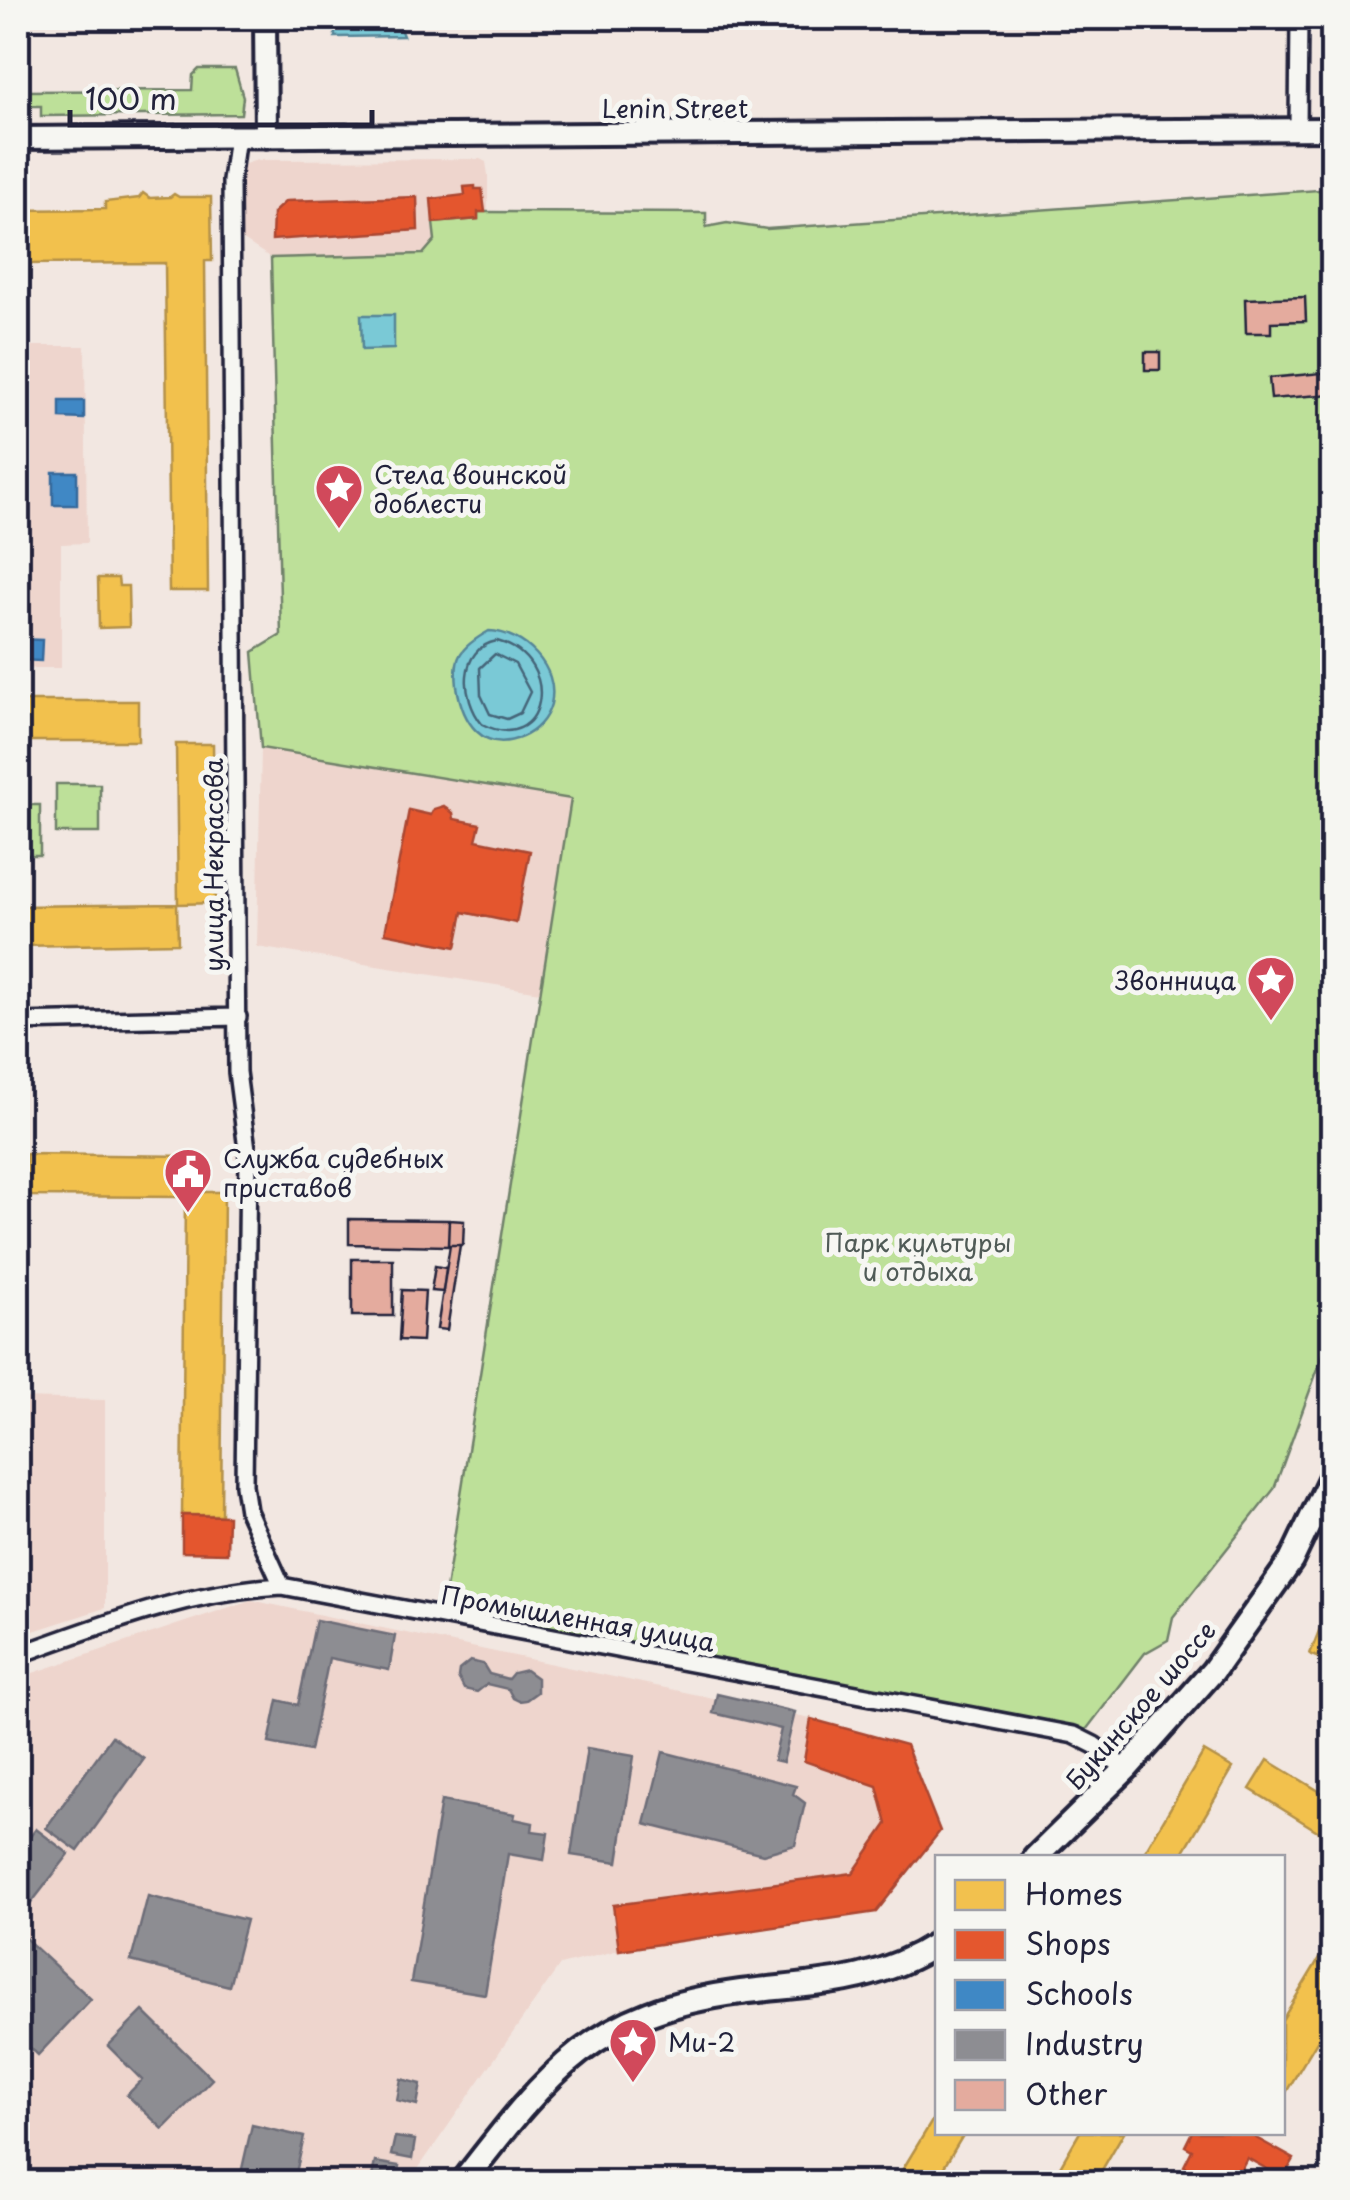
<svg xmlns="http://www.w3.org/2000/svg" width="1350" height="2200" viewBox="0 0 1350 2200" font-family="'Playpen Sans',sans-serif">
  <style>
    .built { fill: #eed5cd }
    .green { fill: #bde099; stroke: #70816a; stroke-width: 2.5 }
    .water { fill: #7ac9d6; stroke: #578698; stroke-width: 2.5 }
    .homes { fill: #f2c14e; stroke: #b49148; stroke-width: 2.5 }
    .shops { fill: #e4572e; stroke: #aa4732; stroke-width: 2.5 }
    .schools { fill: #3f88c5; stroke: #36699c; stroke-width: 2.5 }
    .industry { fill: #8d8d92; stroke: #6d6d78; stroke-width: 2.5 }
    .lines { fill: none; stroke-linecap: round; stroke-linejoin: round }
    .shore { stroke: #456579; stroke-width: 2.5 }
    .building { fill: #e4ab9e; stroke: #22223b; stroke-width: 2.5 }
    .minor-casing { stroke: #22223b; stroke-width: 22 }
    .tertiary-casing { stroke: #22223b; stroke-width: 28 }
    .secondary-casing { stroke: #22223b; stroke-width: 30 }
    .minor { stroke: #f6f6f2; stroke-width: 15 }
    .tertiary { stroke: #f6f6f2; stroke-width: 20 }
    .secondary { stroke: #f6f6f2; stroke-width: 22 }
    .labels { text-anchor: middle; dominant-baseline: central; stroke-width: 10; stroke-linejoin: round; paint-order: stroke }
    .street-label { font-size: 25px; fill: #22223b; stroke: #f6f6f2 }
    .poi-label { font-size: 25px; fill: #22223b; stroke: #f6f6f2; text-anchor: start }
    .park-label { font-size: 25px; fill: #505b57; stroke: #f6f6f2 }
  </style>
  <rect width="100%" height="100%" fill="#f2e7e1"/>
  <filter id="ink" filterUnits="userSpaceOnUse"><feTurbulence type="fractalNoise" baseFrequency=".01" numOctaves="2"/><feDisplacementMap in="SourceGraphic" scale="20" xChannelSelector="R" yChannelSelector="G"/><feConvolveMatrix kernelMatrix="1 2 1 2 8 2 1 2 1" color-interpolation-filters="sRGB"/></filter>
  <g filter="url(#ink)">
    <path class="built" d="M480 159 486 162 488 175V212H478V219L435 240 423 254 271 258 242 239 241 172 245 164 257 160Z
      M18 346H85L87 543 61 544V668H18Z
      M261 748 571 799 540 992 257 947Z
      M18 1398 105 1400V1608L18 1636Z
      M251 1600 811 1719 804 1761 877 1786 887 1824 853 1873 613 1905 619 1950 560 1965 409 2182H18V1678Z"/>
    <path class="green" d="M199 69H235L243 97 241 114 41 116V106H26V91L192 90 193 75Z
      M1332 189V1330L1274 1489 1173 1617 1168 1640 1145 1653 1086 1730 443 1608 571 799 261 748 253 652 281 635 271 258 423 254 435 240 433 223 478 219V212H485L706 213V227L727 223 767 229Z
      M56 784H100V833H56Z
      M18 805H40V855H18Z"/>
    <path class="water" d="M335 18H396L403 36 335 37Z
      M361 315H394V349L362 350Z
      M489 631C523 632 560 667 551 704 547 719 536 731 522 737 482 754 462 721 457 686 456 676 455 664 460 655 465 646 480 636 489 631Z"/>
    <path class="homes" d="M143 193 150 198 170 197 174 194 179 197H211L212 261H205L208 591H169L165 263 18 264V210L105 209V202L139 198Z
      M98 578H118L119 586H128L129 627 99 628Z
      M18 701H138V741H18Z
      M176 744H213L215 903 178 904Z
      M177 904 178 943 18 946V906Z
      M177 904 178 943 18 946V906Z
      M26 1154 190 1156V1192H224L221 1515H182L185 1197 26 1196Z
      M1329 1605 1332 1606V1663L1310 1654Z
      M1204 1751 1233 1768 1180 1858H1141Z
      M1268 1760 1332 1799V1840L1250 1789Z
      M1332 1937V2016L1282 2099V2020Z
      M938 2111V2132H965L935 2182H895Z
      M1080 2132H1124L1095 2182H1051Z"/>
    <path class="shops" d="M475 186V189H482L485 212H478V219L433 223 431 199 465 195 464 187Z
      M417 197 418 230 272 240 273 213 286 201Z
      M444 806 453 813 454 819 480 824 476 840 530 851 516 923 463 912 456 947 385 933 409 810 431 815 434 809Z
      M182 1515 228 1516 227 1553 182 1552Z
      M811 1719 906 1745 940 1831 876 1912 619 1950 613 1905 853 1873 887 1824 877 1786 804 1761Z
      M1192 2132H1245L1294 2159 1283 2178 1247 2158 1234 2182H1215L1184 2166 1192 2150 1185 2146Z"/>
    <path class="schools" d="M18 356H27L28 411H18Z
      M60 401H84V419L60 418Z
      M53 472H77V505H53Z
      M18 639 42 640 41 661 18 660Z
      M18 1464H23L24 1584H18Z"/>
    <path class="industry" d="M316 1620 395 1636 389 1670 329 1658 310 1751 269 1743 278 1700 298 1705Z
      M470 1661 483 1664 489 1674 508 1679 513 1673 526 1670 537 1678V1692L526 1700 519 1701 513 1698 508 1689 487 1684 477 1692 464 1689 458 1677 459 1670Z
      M717 1694 795 1712 783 1762 774 1760 781 1729 713 1713Z
      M112 1736 144 1759 78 1851 46 1828Z
      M587 1748 634 1756 618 1862 571 1855Z
      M663 1752 796 1786 793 1794 805 1803 795 1845 763 1854 645 1824Z
      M441 1801 515 1814 514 1819 533 1823 532 1831 548 1833 544 1860 508 1854 485 1994 411 1982Z
      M36 1829 69 1854 18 1920V1852Z
      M148 1896 246 1920 229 1986 131 1961Z
      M24 1937 91 1999 38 2055 18 2036V1944Z
      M143 2011 212 2079 163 2129 127 2095 142 2080 108 2046Z
      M401 2079 421 2084 417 2105 397 2100Z
      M252 2125 304 2137 294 2182H239Z
      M395 2137 415 2140 412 2159 391 2155Z
      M375 2162 399 2166 396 2182 371 2181Z"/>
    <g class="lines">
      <path class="shore" d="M497 641C565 660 546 757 482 724 461 699 458 648 497 641Z
        M495 654 515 664 530 692 520 713 507 719 490 714 481 695 480 668Z"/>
    </g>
    <path class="building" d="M1305 297 1306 321 1271 322V333H1246L1245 299Z
      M1145 352H1160V370H1145Z
      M1332 372V394L1271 399 1269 378Z
      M349 1219 449 1220 448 1246 349 1244Z
      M449 1220 464 1221 463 1245H448Z
      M450 1245H460L447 1330 437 1329Z
      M352 1259H393V1316H352Z
      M435 1266 446 1268 443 1292 431 1291Z
      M402 1290 425 1291 422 1341 399 1340Z"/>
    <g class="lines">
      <g class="minor-casing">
        <path id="minor" d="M1298 128 1299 18
          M237 136 231 181 237 1072 248 1157 244 1485 248 1511 282 1586
          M18 1022 238 1017
          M18 1655C104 1624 189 1591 282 1586L1074 1735 1094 1745 1126 1769"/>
      </g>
      <g class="tertiary-casing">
        <path id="tertiary" d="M265 18 266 137
          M18 138 1332 129"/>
      </g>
      <g class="secondary-casing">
        <path id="secondary" d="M1035 1858 1126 1769 1213 1671 1291 1561 1332 1475
          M463 2182C548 2072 594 2011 741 1992 814 1983 873 1985 938 1943"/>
      </g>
      <use href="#minor" class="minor"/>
      <use href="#tertiary" class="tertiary"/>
      <use href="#secondary" class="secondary"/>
    </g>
  </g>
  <defs>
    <g id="sight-pin" transform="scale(2.5)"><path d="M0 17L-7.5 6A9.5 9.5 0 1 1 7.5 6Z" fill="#d1495b" stroke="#f6f6f2"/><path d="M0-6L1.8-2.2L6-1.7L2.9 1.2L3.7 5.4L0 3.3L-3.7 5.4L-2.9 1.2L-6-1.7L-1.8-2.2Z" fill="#fff"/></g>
    <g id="civic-pin" transform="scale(2.5)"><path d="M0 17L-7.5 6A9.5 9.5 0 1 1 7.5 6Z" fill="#d1495b" stroke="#f6f6f2"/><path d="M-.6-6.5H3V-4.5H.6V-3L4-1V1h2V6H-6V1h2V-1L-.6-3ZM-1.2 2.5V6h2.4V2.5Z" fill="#fff"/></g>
  </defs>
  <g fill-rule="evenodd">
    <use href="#sight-pin" x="339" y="488"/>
    <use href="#sight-pin" x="1271" y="980"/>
    <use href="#civic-pin" x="188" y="1172"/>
    <use href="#sight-pin" x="633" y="2042"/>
  </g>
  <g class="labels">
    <g class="street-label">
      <text x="675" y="108">Lenin Street</text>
      <text transform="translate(213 865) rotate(-90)">улица Некрасова</text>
      <text transform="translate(578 1618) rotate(10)">Промышленная улица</text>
      <text transform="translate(1140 1705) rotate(-49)">Букинское шоссе</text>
    </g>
    <g class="poi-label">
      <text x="374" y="474">Стела воинской<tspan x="374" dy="29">доблести</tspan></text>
      <text x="1236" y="980" text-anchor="end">Звонница</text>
      <text x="223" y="1158">Служба судебных<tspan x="223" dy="29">приставов</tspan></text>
      <text x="668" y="2042">Ми-2</text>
    </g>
    <g class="park-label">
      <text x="918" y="1242">Парк культуры<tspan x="918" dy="29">и отдыха</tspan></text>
    </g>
  </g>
  <rect width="1350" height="2200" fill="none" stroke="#f6f6f2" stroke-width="60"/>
  <rect x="30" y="30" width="1290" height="2140" fill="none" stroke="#22223b" stroke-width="4" filter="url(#ink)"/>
  <rect x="935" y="1855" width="350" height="280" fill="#f6f6f2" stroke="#a1a1a9" stroke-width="2.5"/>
  <rect x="955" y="1880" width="50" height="30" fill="#f2c14e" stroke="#a1a1a9" stroke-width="2.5"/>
  <text x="1025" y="1905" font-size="30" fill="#22223b">Homes</text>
  <rect x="955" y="1930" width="50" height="30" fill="#e4572e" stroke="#a1a1a9" stroke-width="2.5"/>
  <text x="1025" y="1955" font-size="30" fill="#22223b">Shops</text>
  <rect x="955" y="1980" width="50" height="30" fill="#3f88c5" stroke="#a1a1a9" stroke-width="2.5"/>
  <text x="1025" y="2005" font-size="30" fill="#22223b">Schools</text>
  <rect x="955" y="2030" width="50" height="30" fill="#8d8d92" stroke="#a1a1a9" stroke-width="2.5"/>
  <text x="1025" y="2055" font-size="30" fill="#22223b">Industry</text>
  <rect x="955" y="2080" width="50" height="30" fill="#e4ab9e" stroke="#a1a1a9" stroke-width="2.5"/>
  <text x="1025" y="2105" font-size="30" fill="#22223b">Other</text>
  <path d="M70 110v15h302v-15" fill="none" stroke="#22223b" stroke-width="5"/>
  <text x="85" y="110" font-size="30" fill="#22223b" stroke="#f6f6f2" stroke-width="8" paint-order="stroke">100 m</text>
</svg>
